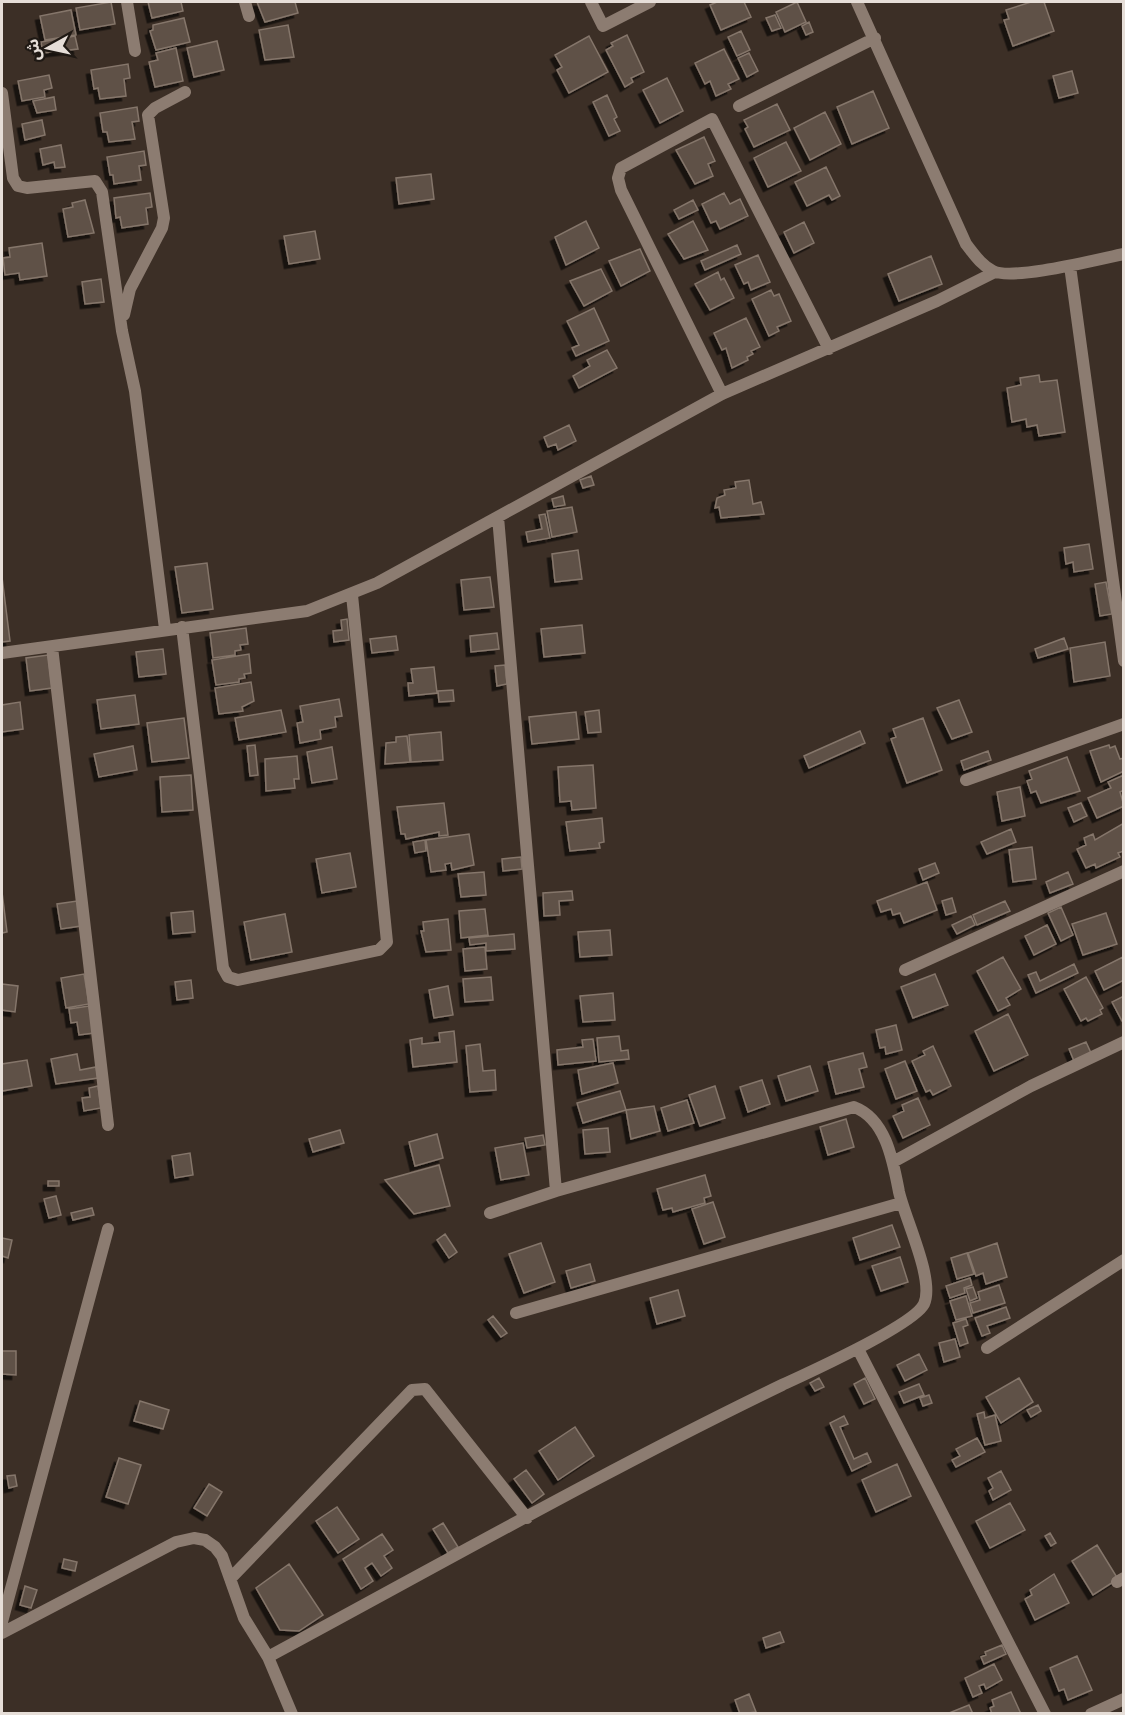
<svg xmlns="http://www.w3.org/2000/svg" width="1125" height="1715" viewBox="0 0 1125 1715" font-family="'Asap Condensed','Noto Sans Arabic',sans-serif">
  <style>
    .building { fill: #5f5147; stroke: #85766b; stroke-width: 1.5; filter: url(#shadow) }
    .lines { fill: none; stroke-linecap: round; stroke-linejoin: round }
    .street { stroke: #8c7c71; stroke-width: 12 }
  </style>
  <defs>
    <filter id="shadow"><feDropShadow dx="-4.5" dy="4.5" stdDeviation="0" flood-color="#0009"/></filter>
  </defs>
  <rect width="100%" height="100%" fill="#3c2f26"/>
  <path class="building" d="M111 2 115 24 80 30 76 8Z
    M148 2H181L183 11 152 18Z
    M257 2H295L298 13 265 22Z
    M717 2H744L751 17 721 30 710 5Z
    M797 2 806 22 785 32 776 12Z
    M1031 2H1044L1054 31 1013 46 1004 20 1009 19 1006 10Z
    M71 10 76 35 45 40 40 16Z
    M775 15 781 28 772 31 766 18Z
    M184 18 190 42 156 50 150 31 153 30V25Z
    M809 22 813 32 806 35 802 26Z
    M288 25 294 57 265 60 259 30Z
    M741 31 750 50 737 56 728 37Z
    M627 35 644 72 631 78 633 82 625 87 606 50 613 46 611 43Z
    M75 36 78 49 43 53 41 42Z
    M589 36 608 72 569 93 557 70 562 67 555 55Z
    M217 41 224 70 194 77 187 48Z
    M176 48 183 81 155 87 149 62 158 60 156 53Z
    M724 49 739 79 728 84 731 89 716 96 710 81 705 84 695 63Z
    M749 53 758 71 747 77 738 58Z
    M128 64 130 78 124 79 126 96 100 99 98 88 94 89 91 70Z
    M1072 71 1078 93 1059 98 1053 76Z
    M49 75 52 88 44 90 45 97 22 101 18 81Z
    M667 78 683 111 660 123 643 90Z
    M873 91 889 128 852 144 837 107Z
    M607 95 617 117 614 119 620 131 609 136 593 102Z
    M54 97 56 110 37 113 33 101Z
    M777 104 790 130 754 147 745 129 748 127 744 120Z
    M137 107 139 121 132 122 135 139 109 142 107 132H103L100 113Z
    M825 112 841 144 810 160 794 128Z
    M42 120 45 135 25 140 22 124Z
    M704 137 715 161 708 164 713 176 695 184 676 150Z
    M786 142 801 171 768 187 754 158Z
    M61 145 65 167 55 168 54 162 43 165 40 149Z
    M144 151 146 165 139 166 141 180 114 184 113 175H110L107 157Z
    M826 167 840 196 832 200 829 195 807 206 795 182Z
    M431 174 434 199 399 204 396 178Z
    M150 193 152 207 146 208 148 224 122 228 120 217 116 218 114 198Z
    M724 193 730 204 740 199 748 216 720 229 716 221 711 223 702 204Z
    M85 200 94 233 68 237 63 209 73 207 72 203Z
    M693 200 698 210 679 219 674 210Z
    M586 221 599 248 566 265 555 237Z
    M693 221 708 250 684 259 668 234Z
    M804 222 814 243 794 253 784 232Z
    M315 231 320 259 289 264 284 236Z
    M42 243 47 276 20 280 19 273 5 275 3 258 10 257 9 248Z
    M737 245 741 254 705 270 701 261Z
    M640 249 650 271 621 286 609 261Z
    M758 255 770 282 751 290 748 282 744 284 735 265Z
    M931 256 942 284 899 301 888 274Z
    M601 269 612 291 584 306 570 281Z
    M718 272 721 280 724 278 734 298 710 310 695 284Z
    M101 279 104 302 85 304 82 282Z
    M771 290 774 296 779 294 791 321 777 327 779 331 769 336 752 299Z
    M594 308 609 341 576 356 572 348 579 345 567 321Z
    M746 318 760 347 751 351 753 354 747 357 748 360 732 368 726 348 722 350 714 333Z
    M607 350 617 368 579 388 573 376 590 366 587 360Z
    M1039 375 1040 382 1057 380 1065 432 1039 436 1037 425 1027 427 1026 419 1012 422 1007 388 1021 385 1020 378Z
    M569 425 576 441 558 450 556 444 548 447 544 437Z
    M591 476 594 485 583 488 580 480Z
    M749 480 753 504 761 502 764 514 721 518 719 507 715 508 717 498 725 495 724 490 736 488 735 482Z
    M563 496 565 505 554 507 552 499Z
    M572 507 577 532 552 537 547 511Z
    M545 514 550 538 528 542 526 532 542 529 539 515Z
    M1089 544 1093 569 1074 572 1073 562 1066 564 1064 548Z
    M578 550 582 579 555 582 552 554Z
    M207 563 213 609 182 613 175 567Z
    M2 577 10 641 2 642Z
    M490 577 494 607 464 610 461 580Z
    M1106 582 1112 614 1100 616 1095 584Z
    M347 619 349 640 334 642 333 631 342 630 341 620Z
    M582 625 585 653 544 657 541 629Z
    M246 628 248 644 240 645 241 650 235 651V655L213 658 210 633Z
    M497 633 499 649 471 652 470 636Z
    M396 636 398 650 372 653 370 639Z
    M1064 638 1068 649 1038 658 1035 649Z
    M1105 642 1110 676 1074 682 1070 648Z
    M163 649 166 674 139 677 136 652Z
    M249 654 251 673 244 674 245 678 239 679V682L216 685 212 660Z
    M48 655 52 688 30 691 26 658Z
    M505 665 507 684 497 686 495 666Z
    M434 667 437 693 409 696 408 683H413L411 669Z
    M251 682 254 701 242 707 243 711 219 714 215 688Z
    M453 690 454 701 439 702 438 691Z
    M135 695 139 724 101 729 97 700Z
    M339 699 342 716 335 717 336 727 320 730 321 739 300 743 297 723 303 722 300 706Z
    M959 700 972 732 952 739 937 708Z
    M20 702 23 729 2 732V705Z
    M281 710 286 732 239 740 235 718Z
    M599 710 601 732 588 733 585 712Z
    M576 712 579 739 532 744 529 717Z
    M184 718 189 758 152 762 147 723Z
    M923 718 942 770 907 783 891 739 896 737 893 729Z
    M860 731 865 743 809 768 804 756Z
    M441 732 443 760 411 762 409 735Z
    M407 736 410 762 385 764 386 743 396 742V737Z
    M255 745 258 775 250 776 247 746Z
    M1109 745 1110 748 1115 746 1120 759 1124 758V771L1101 782 1090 751Z
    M133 746 137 770 99 777 94 754Z
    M332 747 337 779 312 783 307 752Z
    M988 751 991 760 964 770 961 761Z
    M297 756 299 779H294L295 788 266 791 265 759Z
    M1067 757 1080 791 1041 803 1036 791 1031 793 1027 781 1032 779 1029 771Z
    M593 765 596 808 572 810 571 801 560 802 558 767Z
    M191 775 193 810 162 812 160 777Z
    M1124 775V790L1120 792 1124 806 1097 818 1088 798 1111 788 1108 782Z
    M1020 787 1025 816 1002 821 997 792Z
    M444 803 448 835 439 836V832L406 839 405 834H401L397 807Z
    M1081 803 1087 816 1074 822 1068 808Z
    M602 818 604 842 599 843 600 848 570 851 566 822Z
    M1124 823V851L1118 853 1120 857 1096 868 1095 864 1086 868 1077 849 1086 845 1084 838 1093 834 1095 840Z
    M1011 829 1016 842 987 854 981 842Z
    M469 834 474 865 452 870 451 863 445 864 446 870 431 872 426 840Z
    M425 840 426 851 415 853 413 842Z
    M1032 847 1036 879 1013 882 1009 850Z
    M350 853 356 887 322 893 316 859Z
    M521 857 522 869 503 871 502 859Z
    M935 863 939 873 923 880 919 869Z
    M484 872 486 895 461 897 458 874Z
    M1068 872 1073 884 1050 893 1046 882Z
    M927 882 937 910 904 923 900 913 893 915 891 909 881 912 877 901Z
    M572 891 573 900 559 901 560 915 544 916 543 893Z
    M2 892 7 932 2 933Z
    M952 898 956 912 946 915 942 901Z
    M77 901 81 926 61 929 57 904Z
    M1005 901 1010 911 977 925 973 915Z
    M1061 907 1073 935 1061 941 1048 913Z
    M485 909 488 935 461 938 459 911Z
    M193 911 195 932 173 934 171 913Z
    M1106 913 1117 944 1083 955 1072 924Z
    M285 914 292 952 251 960 244 922Z
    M971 916 975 925 957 934 952 925Z
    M448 919 451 950 426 952 421 931H424L423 922Z
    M1047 925 1056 944 1034 955 1025 936Z
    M610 930 612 955 580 957 578 932Z
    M514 934 515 949 486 951V943L470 945 469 938Z
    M485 947 487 969 465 971 463 949Z
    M1003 957 1021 989 1006 998 1010 1005 998 1011 977 971Z
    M1123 957 1124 980 1104 990 1095 971Z
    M1074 964 1078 973 1036 993 1028 975 1036 972 1040 981Z
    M84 974 89 1004 66 1008 61 978Z
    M935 974 948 1005 913 1018 901 987Z
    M491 977 493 1000 465 1002 463 979Z
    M1086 977 1103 1008 1100 1010 1102 1014 1088 1021 1086 1018 1081 1021 1064 989Z
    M191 980 193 998 177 1000 175 982Z
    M2 984 18 986 15 1012 2 1010Z
    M448 986 453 1015 434 1018 429 990Z
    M613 993 615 1020 583 1022 580 996Z
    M1124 996V1020L1122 1021 1112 1002Z
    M89 1006 94 1033 79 1035 77 1022 71 1023 69 1009Z
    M1008 1014 1028 1055 994 1071 975 1031Z
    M896 1025 902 1050 886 1054 885 1047 880 1048 876 1030Z
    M454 1031 457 1062 413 1067 410 1040 422 1038V1044L440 1042 439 1033Z
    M619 1036 621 1051 628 1050 629 1059 599 1062 597 1038Z
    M593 1039 596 1061 558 1065 557 1050 583 1047 582 1040Z
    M1086 1042 1091 1053 1074 1061 1069 1049Z
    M480 1044 483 1071 495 1070 496 1090 470 1092 466 1046Z
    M933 1046 951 1086 933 1095 930 1090 926 1092 912 1061 925 1055 923 1051Z
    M863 1053 867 1067 859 1069 864 1087 836 1094 828 1062Z
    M77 1054 80 1070 96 1067 98 1078 56 1084 51 1059Z
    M27 1060 32 1086 2 1091V1064Z
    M905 1061 917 1091 896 1099 885 1069Z
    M613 1063 618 1083 582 1094 578 1070Z
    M810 1066 818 1091 786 1101 778 1076Z
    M762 1080 770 1104 748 1112 740 1087Z
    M98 1086 101 1108 84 1111 82 1098 90 1097 89 1088Z
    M715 1086 725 1118 700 1126 689 1095Z
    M620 1091 626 1110 583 1123 577 1103Z
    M918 1098 930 1125 903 1138 893 1116 904 1111 902 1105Z
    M687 1100 694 1123 668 1131 661 1108Z
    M654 1106 660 1131 631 1139 626 1110Z
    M846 1119 854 1147 828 1155 820 1127Z
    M608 1128 610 1152 585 1154 583 1130Z
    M340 1130 344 1143 313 1152 309 1139Z
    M437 1134 443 1158 415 1166 409 1142Z
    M543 1135 545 1145 527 1148 525 1138Z
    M523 1143 529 1175 501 1180 495 1148Z
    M190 1153 193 1175 175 1178 172 1156Z
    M439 1165 450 1206 414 1214 385 1180Z
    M705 1175 711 1196 704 1198 705 1203 673 1212 672 1208 663 1210 657 1189Z
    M48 1181H59V1186H48Z
    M56 1196 61 1215 49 1218 44 1199Z
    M713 1202 725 1237 704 1244 692 1209Z
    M92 1208 94 1215 73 1220 71 1213Z
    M892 1225 900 1247 860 1260 853 1238Z
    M445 1234 457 1252 449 1258 437 1240Z
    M2 1238 12 1240 8 1258 2 1256Z
    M541 1243 555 1282 524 1293 509 1254Z
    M997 1243 1007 1277 986 1284 983 1273 976 1276 968 1253Z
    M967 1253 974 1274 957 1279 951 1258Z
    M900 1257 908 1282 881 1291 872 1266Z
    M590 1264 595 1281 571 1288 566 1271Z
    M970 1278 972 1285 964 1288 965 1293 950 1298 946 1286Z
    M999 1285 1005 1303 973 1313 970 1303 980 1300 978 1292Z
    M973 1287 977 1298 970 1301 966 1289Z
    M678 1290 685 1316 657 1324 650 1298Z
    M966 1296 972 1316 956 1320 950 1301Z
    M1006 1307 1010 1318 987 1326 990 1333 982 1336 975 1318Z
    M493 1316 507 1333 501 1337 488 1320Z
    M966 1319 968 1325 963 1327 968 1343 960 1346 953 1323Z
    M955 1339 960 1357 944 1362 939 1343Z
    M2 1351H16V1375L2 1374Z
    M919 1354 927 1370 905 1381 897 1365Z
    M819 1378 824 1387 815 1391 810 1383Z
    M865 1378 875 1399 864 1404 854 1384Z
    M1019 1378 1033 1402 1001 1423 986 1397Z
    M919 1384 924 1395 904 1403 899 1392Z
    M929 1395 932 1403 923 1406 920 1398Z
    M140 1401 169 1410 163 1429 134 1421Z
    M1038 1405 1041 1411 1031 1417 1027 1410Z
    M984 1412 985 1418 995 1415 1001 1441 985 1445 977 1414Z
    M844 1416 848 1424 840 1427 854 1459 867 1453 871 1462 852 1471 830 1423Z
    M575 1427 594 1456 558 1480 539 1451Z
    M977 1438 985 1452 956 1467 952 1460 960 1456 956 1449Z
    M119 1458 141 1465 128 1504 106 1497Z
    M897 1464 911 1496 876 1512 862 1480Z
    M526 1470 544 1494 532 1503 514 1479Z
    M1001 1471 1011 1490 993 1500 989 1491 993 1488 988 1478Z
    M15 1475 17 1486 9 1488 7 1476Z
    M209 1484 222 1492 207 1516 194 1508Z
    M1010 1503 1025 1530 990 1548 976 1521Z
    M337 1507 359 1539 338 1553 316 1521Z
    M443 1523 458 1547 448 1553 433 1529Z
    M1050 1533 1056 1543 1051 1546 1045 1536Z
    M382 1534 393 1550 384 1556 392 1568 381 1576 372 1563 365 1568 373 1581 361 1589 343 1559Z
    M1097 1545 1118 1579 1093 1595 1072 1561Z
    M64 1559 77 1562 75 1571 62 1568Z
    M289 1564 323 1615 299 1631 280 1630 256 1588Z
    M1054 1574 1069 1603 1035 1620 1025 1599 1032 1595 1030 1590Z
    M25 1586 37 1590 31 1608 20 1605Z
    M780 1632 784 1642 766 1648 763 1638Z
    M1002 1645 1006 1654 984 1664 981 1657 986 1655 985 1652Z
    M1077 1656 1092 1690 1068 1700 1064 1689 1059 1691 1050 1668Z
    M994 1664 1002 1680 986 1689 984 1684 979 1686 982 1693 973 1697 965 1678Z
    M1011 1692 1021 1714H992L990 1708 994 1706 992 1700Z
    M749 1694 756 1712 740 1714 735 1700Z
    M969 1705 973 1714H949V1713Z"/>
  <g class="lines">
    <path class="street" d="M127 2 135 51
      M245 2 249 16
      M591 2 603 26 650 2
      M857 2 966 244C974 254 981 265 993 271 1013 281 1099 259 1124 254
      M2 93 13 178 18 186 27 188 95 181 102 192 122 331 135 391 165 629
      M739 106 875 38
      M1070 266 1124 661
      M124 315 130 289 162 228 164 218 148 115 155 108 185 92
      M722 394 621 190 618 178 621 168 712 119 829 349
      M498 517 556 1191
      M182 627 223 968 228 977 238 980 379 950 387 942 352 595
      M52 647 108 1125
      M2 653 307 611 377 583 722 394 937 301 995 272
      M966 780 1124 724
      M905 970 1124 871
      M893 1162 1031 1086 1124 1042
      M516 1313 901 1203
      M987 1348 1124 1260
      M858 1349 1045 1714
      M230 1579 412 1390 425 1389 527 1518
      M1117 1582 1124 1578
      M2 1622 108 1229
      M2 1633 176 1542 194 1538 205 1540 215 1547 222 1556 244 1618 268 1657 292 1714
      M268 1657C439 1565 608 1469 782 1385 808 1373 914 1325 924 1304 935 1280 905 1219 899 1192 893 1161 886 1119 854 1107L556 1191 490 1213
      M1091 1714 1124 1699"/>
  </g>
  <rect width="1125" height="1715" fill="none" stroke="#e6ded8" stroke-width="6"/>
  <g transform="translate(48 48) rotate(262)" stroke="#1f1914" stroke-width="4.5" paint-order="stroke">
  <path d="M0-4.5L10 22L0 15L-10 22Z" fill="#e6ded8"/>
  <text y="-9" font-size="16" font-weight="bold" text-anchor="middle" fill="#e6ded8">ش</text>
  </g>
</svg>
